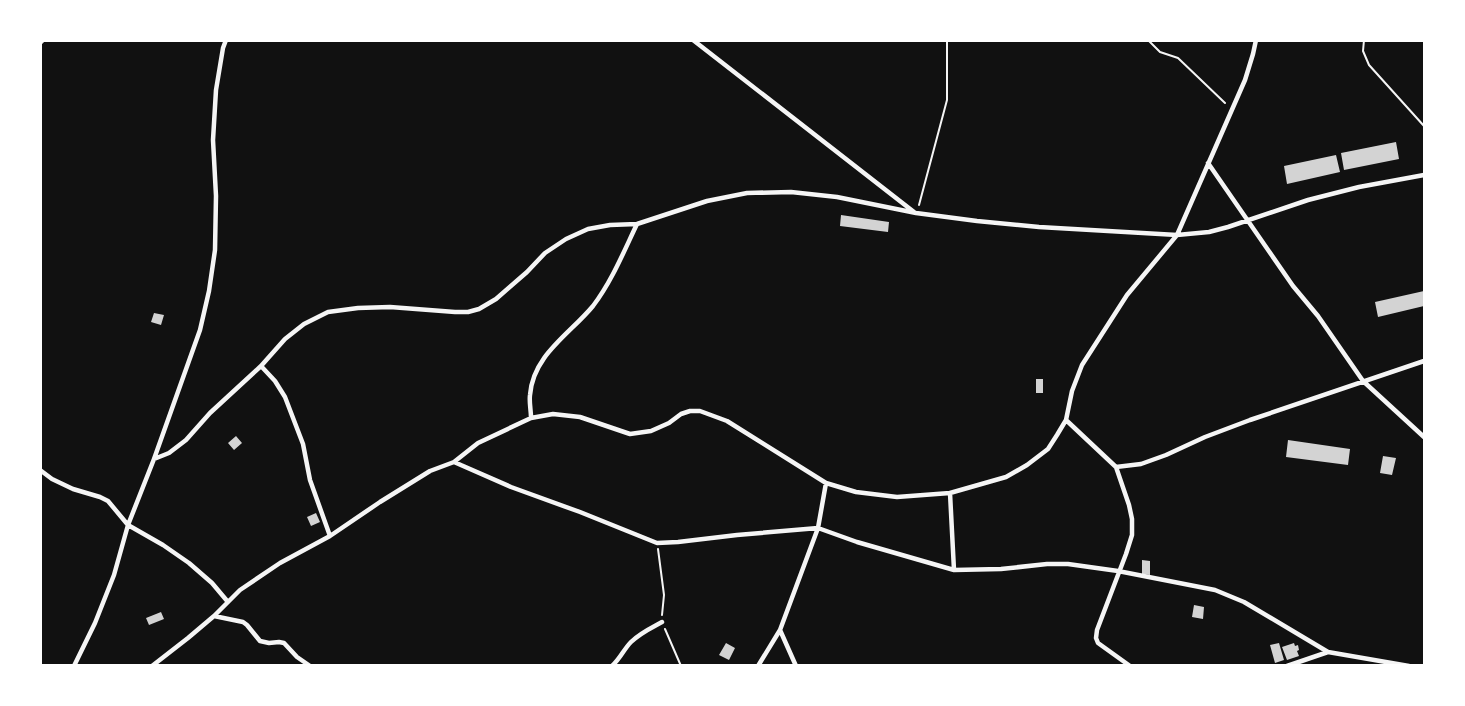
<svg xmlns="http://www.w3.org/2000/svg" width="1465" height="706" viewBox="0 0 1465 706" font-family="Poppins,sans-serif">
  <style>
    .building { fill: #d3d3d3 }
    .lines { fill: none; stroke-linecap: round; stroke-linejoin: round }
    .path { stroke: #f5f5f5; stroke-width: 2 }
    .minor { stroke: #f5f5f5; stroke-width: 4.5 }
  </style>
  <rect width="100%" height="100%" fill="#111"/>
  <path class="building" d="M1396 142 1399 159 1344 170 1341 153Z
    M1336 155 1340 172 1287 184 1284 166Z
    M841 215 889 222 888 232 840 226Z
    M1424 291V306L1378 317 1375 302Z
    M154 313 164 315 161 325 151 322Z
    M1036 379H1043V393H1036Z
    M236 436 242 443 234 450 228 443Z
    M1288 440 1350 449 1348 465 1286 457Z
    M1383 456 1396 458 1392 475 1380 473Z
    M316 513 320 522 311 526 307 517Z
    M1142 560 1150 561V575L1142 574Z
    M1194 605 1204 607 1203 619 1192 617Z
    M161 612 164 619 149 625 146 618Z
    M726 643 735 648 729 660 719 655Z
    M1279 643 1284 660 1275 663 1270 645Z
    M1294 643 1295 646 1298 645 1299 650 1297 651 1299 656 1287 660 1282 647Z"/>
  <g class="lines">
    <path class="path" d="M1148 40 1160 52 1178 58 1225 103
      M1364 40 1363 51 1369 65 1424 126
      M919 205 947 100V40
      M658 549 664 595 662 615
      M665 629 681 666"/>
    <path class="minor" d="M693 40 914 212
      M40 43 43 40
      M1208 163 1293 286 1318 316 1363 381 1424 437
      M261 366 275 381 285 397 303 444 310 480 330 536
      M531 418C531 410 529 402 530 395 533 355 570 334 593 306 612 281 624 251 637 224
      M1066 420 1116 467 1129 505 1132 519V535L1126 554 1097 630 1096 638 1098 643 1130 666
      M154 459 200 330 209 291 215 250 216 196 213 140 216 90 223 48 226 40
      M454 462 478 443 531 418 553 414 580 417 630 434 651 431 669 423 681 414 690 411H700L727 421 826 483 856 492 897 497 950 493
      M1116 467 1141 464 1166 455 1205 437 1250 420 1424 361
      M40 470 52 479 73 489 100 497 108 501 128 525 163 545 189 563 212 583 228 602
      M954 570 950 493 1006 477 1027 465 1048 449 1057 435 1066 420 1072 391 1082 365 1127 295 1177 235 1209 232 1228 227 1308 200 1359 187 1424 175
      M214 616 243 622 247 625 260 641 269 643 279 642 284 643 297 657 310 666
      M780 630 796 666
      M74 666 95 623 114 575 128 525 154 459 169 453 186 440 210 413 261 366 285 339 304 324 328 312 358 308 390 307 455 312H468L479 309 496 299 527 272 545 253 566 239 588 229 610 225 637 224 707 201 747 193 791 192 837 197 916 213 977 221 1039 227 1177 235 1245 80 1253 54 1256 40
      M152 666 188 638 214 616 240 590 280 563 330 536 380 502 430 471 454 462 511 487 580 512 657 543 678 542 737 535 818 528 857 542 954 570 1001 569 1047 564H1068L1118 571 1215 590 1244 602 1328 652 1409 666
      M612 666C620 659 624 649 631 642 640 633 651 628 662 622
      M758 666 780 630 818 528 826 483
      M1287 666 1328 652"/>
  </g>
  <rect width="1465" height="706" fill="none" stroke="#ffffff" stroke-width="84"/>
</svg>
